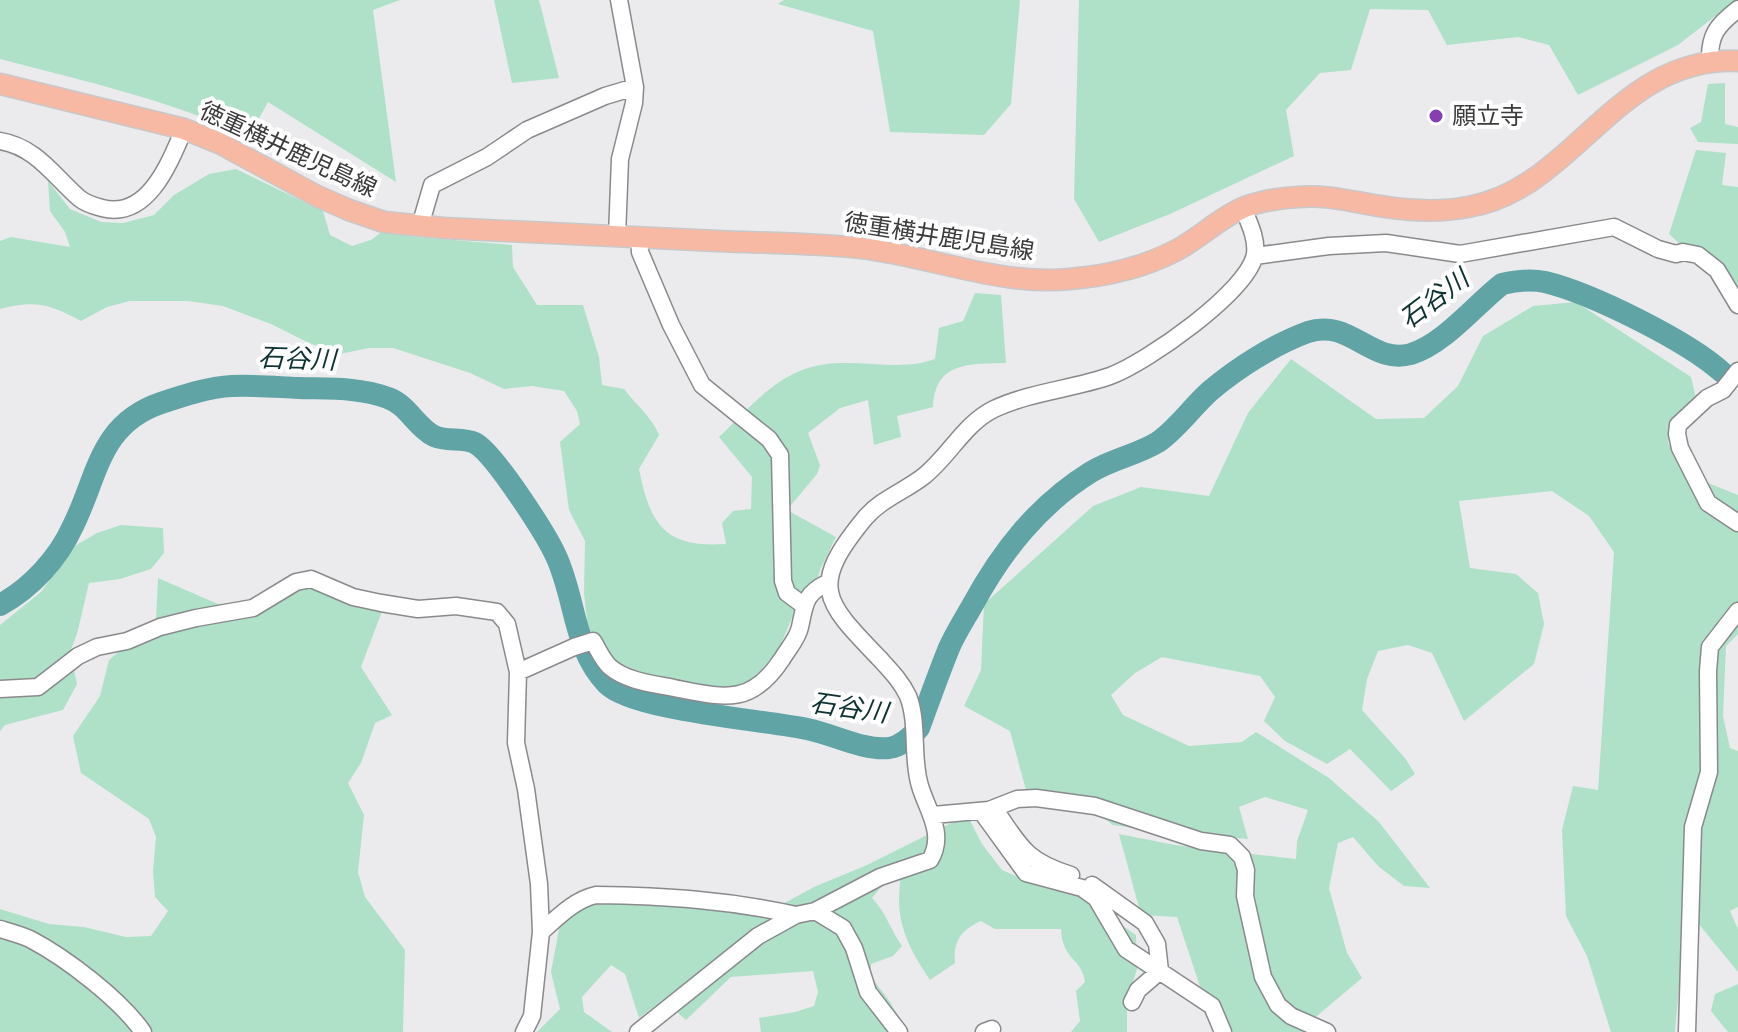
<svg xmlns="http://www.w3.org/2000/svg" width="1738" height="1032" viewBox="0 0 1738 1032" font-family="'Sofia Sans Condensed','Noto Sans JP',sans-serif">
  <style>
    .green { fill: #aee1c8 }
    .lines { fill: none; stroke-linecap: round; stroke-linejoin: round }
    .river { stroke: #61a4a5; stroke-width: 22 }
    .minor-casing { stroke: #8a8a8d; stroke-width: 19 }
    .major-casing { stroke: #c8c8c9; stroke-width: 23 }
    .minor { stroke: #fff; stroke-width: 16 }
    .major { stroke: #f8b9a4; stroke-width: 20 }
    .poi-dot { fill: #883eb0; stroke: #fff; stroke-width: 3 }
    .labels { text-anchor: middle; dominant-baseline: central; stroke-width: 8; stroke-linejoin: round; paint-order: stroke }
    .poi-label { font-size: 24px; fill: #3b3b3d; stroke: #fff; text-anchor: start }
    .street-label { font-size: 24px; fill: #3b3b3d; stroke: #fff }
    .water-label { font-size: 26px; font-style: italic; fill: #0e3132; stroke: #fff }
  </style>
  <rect width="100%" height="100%" fill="#ebebee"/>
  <path class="green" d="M0 0H400L373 10 396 182 268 102 249 137C170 100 84 81 0 59Z
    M494 0H539L559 78 512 83Z
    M784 0H1020L1011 104 984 135 890 132 873 31 778 4Z
    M1079 0H1736L1678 45 1578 95 1549 45 1518 37 1447 45 1428 10 1370 9 1351 70 1320 73 1286 110 1294 156 1170 214 1099 242 1074 199Z
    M1725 83V124L1738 127V144L1698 142 1690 128 1701 122 1708 84Z
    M1696 150 1726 153 1722 185 1738 187V291L1707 251 1682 246 1669 234Z
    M236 169 323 211 330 235 352 246 371 240 383 231 416 237 512 245 513 267 537 305H583L599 357 602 385 624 389C636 405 652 417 659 435L639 469C650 525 665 548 726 544L722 523 733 511 751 509 752 477 719 437C757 401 784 363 842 363 873 362 905 370 935 359L939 328 963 321 975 293 1001 295 1006 363C970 364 935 361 933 407L897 416 901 437 874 445 868 400 840 408 808 433 820 465 817 474 787 510 836 537 820 570 815 589 800 598 779 649 760 671 742 687 722 690 655 678 603 656 589 638 584 593 585 541 569 510 560 442 580 424 577 411 564 391 532 386 504 389 470 373 393 348H369L340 354 309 343 271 324 223 306 188 301H130L107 307 81 321C49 304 36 300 0 309V241L11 237 70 247 65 232 50 211 48 181 70 209 101 222 123 223 154 215 174 195 209 174Z
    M1576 302 1691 377 1697 402 1672 418 1668 443 1688 475 1738 495V634L1726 646 1723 716 1730 748 1738 751V907L1730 911 1738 929V972L1698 923 1684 930 1675 1032H1611L1587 956 1566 916 1562 830 1573 786 1598 790 1614 552 1589 516 1552 491 1459 501 1470 568 1516 574 1538 593 1544 624 1534 664 1464 721 1432 653 1408 645 1378 651 1367 679 1362 710 1405 758 1415 774 1391 791 1350 749 1327 764 1285 741 1264 721 1275 697 1260 676 1162 657 1135 673 1111 695 1123 715 1189 746 1242 742 1256 732 1329 778 1379 822 1430 888 1404 886 1378 866 1353 837 1338 843 1329 888 1347 953 1362 978 1312 1020 1333 1032H1215L1177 917 1141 915 1119 834 1175 845 1296 859 1297 841 1308 810 1265 797 1239 807 1248 839 1163 832 1113 825 1092 809 1027 794 1010 731 964 706 981 670 984 604 1093 506 1141 487 1209 496 1248 413 1291 359 1376 419 1424 418 1458 386 1483 336 1533 306Z
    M121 525 163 528 164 553 151 569 120 579 89 583 77 634 70 652 77 684 63 710 5 725 0 731V625L41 592 73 547 97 533Z
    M158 578 218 604 243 603 284 585 309 583 384 606 361 667 392 715 375 723 361 763 348 783 364 815 358 872 365 897 405 950 403 1032H0V909L49 924 84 927 126 937 151 936 168 911 155 897 153 871 156 837 149 819 81 773 73 736 100 696 109 660 156 620Z
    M967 815 982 844 1002 870 1036 885 1075 892 1136 935 1137 969 1127 1002V1032H1071L1080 1021 1076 991 1085 982C1082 958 1062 960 1061 929H995L981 921C961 930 953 941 955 963L930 980C914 956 900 933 899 902 899 893 900 884 900 876L882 886 872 898C884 909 892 932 902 946L893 956 871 964V977L888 999 908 1032H761L759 1018 795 1012 814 1006 818 992 813 971 731 977 686 1020 663 1000 639 1018 625 974 611 965 582 997 584 1012 612 1032H537L560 1009 551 972 561 919 593 900 628 893 766 913 814 887 867 865Z
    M1738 984V1032H1728L1711 1011 1715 994Z"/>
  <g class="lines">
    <path class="river" d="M0 605C31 588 58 559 73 526 98 476 99 424 161 403 182 396 209 387 232 386 254 385 276 387 298 388 328 389 359 387 388 398 408 405 416 427 434 436 447 442 462 437 475 443 494 453 546 534 556 556 576 599 573 649 607 684 632 710 765 720 807 729 833 734 863 751 889 748 902 746 911 737 919 728 929 701 938 675 949 648 955 634 964 620 972 606 1002 551 1038 505 1091 472 1112 459 1137 455 1158 442 1178 428 1192 407 1210 391 1237 368 1275 344 1308 332 1350 318 1371 365 1411 354 1444 344 1475 305 1502 284 1515 281 1531 279 1545 282 1591 293 1688 341 1723 373"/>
    <g class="minor-casing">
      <path id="minor" d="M1710 62C1709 35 1717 25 1738 9
        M0 141C36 147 53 175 79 198 85 203 94 206 102 208 148 220 170 162 184 129
        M420 226 432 185 487 157 527 130 605 96 635 87
        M617 236 620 159 634 103 635 87 619 0
        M639 237 640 252 671 325 702 385 769 439 780 455 783 581 787 593 803 605
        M1255 256 1329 246 1386 243 1460 254 1614 227 1658 249 1676 254 1683 252 1698 255 1717 270 1738 305
        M1738 371 1723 390 1707 398 1678 425 1677 434 1680 448 1708 503 1738 523
        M518 672 574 647 593 641C598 649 603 661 610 667 626 681 654 684 674 688 725 698 751 706 782 659 788 649 798 638 800 627 805 605 804 594 827 583
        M0 689 38 687 78 656 97 647 127 641 160 627 196 618 253 608 296 582 311 579 353 597 381 603 418 609 456 606 497 612 507 624 518 672 516 743 526 789 539 884 541 932 532 1016 524 1032
        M994 808C1020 846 1025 861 1071 875
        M981 811 1026 873 1082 888 1096 898 1126 949 1212 1006 1223 1032
        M933 815 989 810 1017 799 1036 798 1095 806 1201 841 1230 845 1242 857 1246 870 1245 896 1263 977 1278 1005 1291 1016 1327 1032
        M1092 885 1145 923 1157 944 1160 971 1138 990 1132 1002
        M815 911 843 928 854 948 868 992 899 1032
        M0 929C10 932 21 935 30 939 66 958 120 999 143 1032
        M541 932C558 917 574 900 596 895 665 896 728 900 796 915
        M638 1032 758 936 796 915 815 911 880 877 930 860C946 834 927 810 920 786 911 757 919 724 908 696 901 681 890 670 879 658 823 600 809 586 865 518 881 499 905 491 924 476 949 456 965 423 994 409 1030 392 1073 389 1110 376 1146 363 1249 291 1255 254 1257 238 1249 223 1243 208
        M984 1032 992 1029
        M1687 1032 1693 827 1709 772 1708 671 1710 647 1738 611"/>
    </g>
    <g class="major-casing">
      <path id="major" d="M0 84 184 129 219 143 317 196 349 210 384 222 444 228C535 232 626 236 717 241 765 243 813 243 861 248 930 256 999 286 1070 279 1105 276 1144 267 1175 251 1199 239 1220 217 1245 207 1261 201 1281 198 1298 197 1328 194 1357 203 1386 207 1413 211 1442 212 1468 207 1575 189 1615 56 1738 61"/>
    </g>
    <use href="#minor" class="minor"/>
    <use href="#major" class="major"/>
  </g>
  <circle class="poi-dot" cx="1436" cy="116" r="8"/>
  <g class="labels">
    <g class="poi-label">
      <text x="1452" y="116">願立寺</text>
    </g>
    <g class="street-label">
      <text transform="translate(288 150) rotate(25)">徳重横井鹿児島線</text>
      <text transform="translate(939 237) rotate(9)">徳重横井鹿児島線</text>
    </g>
    <g class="water-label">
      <text transform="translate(1435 300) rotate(-37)">石谷川</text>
      <text transform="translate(297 360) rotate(2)">石谷川</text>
      <text transform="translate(849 709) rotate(8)">石谷川</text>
    </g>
  </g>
</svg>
